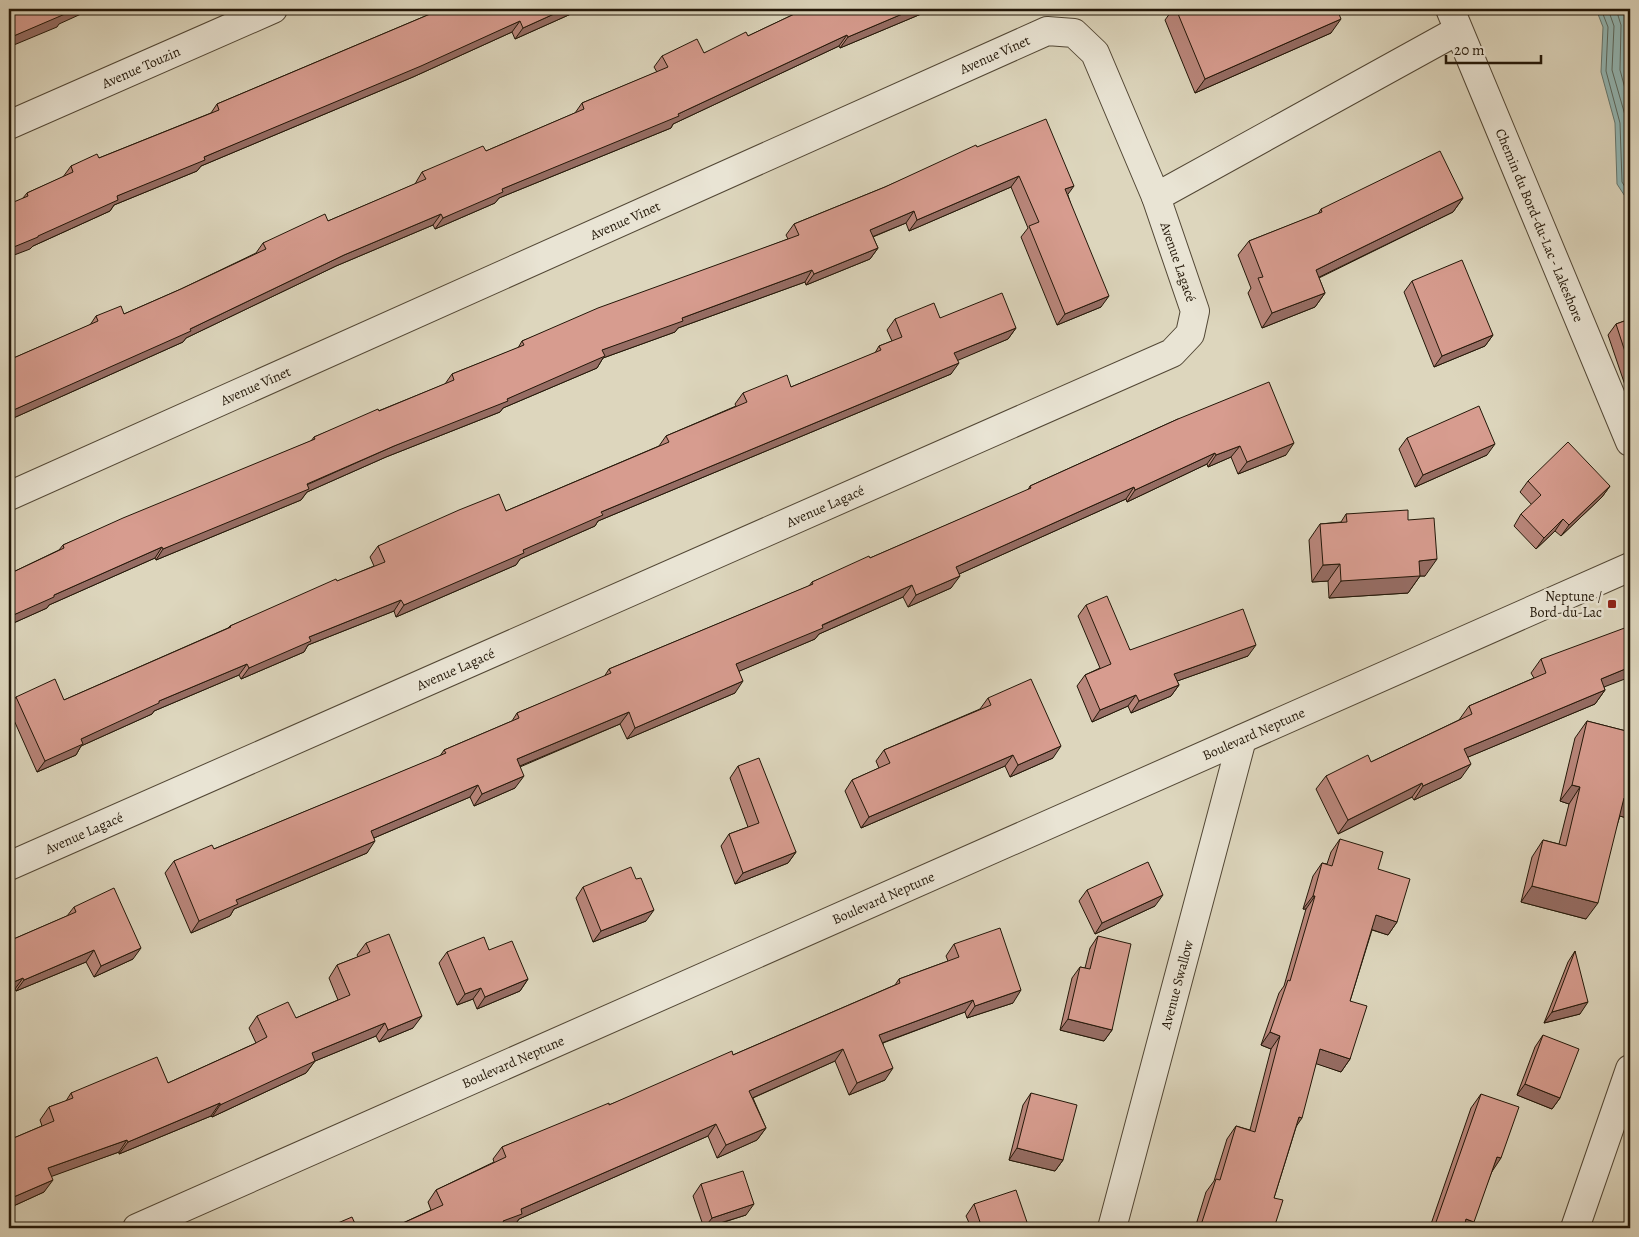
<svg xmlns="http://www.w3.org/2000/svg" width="1639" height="1237" viewBox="0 0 1639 1237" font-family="Alegreya,serif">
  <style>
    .water { fill: #93b8b6; stroke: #667870 }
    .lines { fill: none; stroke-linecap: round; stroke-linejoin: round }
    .shore { stroke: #5b685f; stroke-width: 1 }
    .minor-casing { stroke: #524735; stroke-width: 30 }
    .minor { stroke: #e9e4d4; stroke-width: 28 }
    .wall { fill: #b9867b; stroke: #231708 }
    .shaded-wall { fill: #966d64; stroke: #231708 }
    .building { fill: #d79c8f; stroke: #231708 }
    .poi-dot { fill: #8f2418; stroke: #e9e4d4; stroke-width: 2 }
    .labels { text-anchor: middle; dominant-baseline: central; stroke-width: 5; stroke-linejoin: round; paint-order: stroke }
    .street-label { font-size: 14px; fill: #231708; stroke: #e9e4d4 }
    .poi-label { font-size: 14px; fill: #231708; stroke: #e9e4d4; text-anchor: end }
  </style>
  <rect width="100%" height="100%" fill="#ddd6bd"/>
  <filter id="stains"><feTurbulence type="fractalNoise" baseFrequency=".004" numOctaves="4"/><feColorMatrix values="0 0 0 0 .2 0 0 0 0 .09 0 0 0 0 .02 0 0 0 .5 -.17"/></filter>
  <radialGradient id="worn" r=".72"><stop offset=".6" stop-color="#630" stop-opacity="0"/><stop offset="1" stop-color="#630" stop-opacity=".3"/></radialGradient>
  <path class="water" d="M1596 9H1630V204L1617 184 1615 123 1601 72 1603 27Z"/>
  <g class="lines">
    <path class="shore" d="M1601 9 1608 27 1606 71 1620 123 1622 182 1630 195
      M1608 9 1614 26 1612 70 1627 122 1628 180 1630 184
      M1616 9 1621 25 1620 70 1630 107"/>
    <g class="minor-casing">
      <g id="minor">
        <path id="s1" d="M1450 9 1630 442"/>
        <path id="s2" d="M9 125 273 9"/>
        <path id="s3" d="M9 496 1047 31 1074 33 1095 53 1156 197"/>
        <path id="s4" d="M9 866 1172 353 1190 334 1195 311 1156 197 1457 31"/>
        <path id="s5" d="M137 1228 1630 567"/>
        <path id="s6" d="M1112 1228 1242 739"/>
        <path d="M1575 1228 1630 1069"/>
      </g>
    </g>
    <use href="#minor" class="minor"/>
  </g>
  <path class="wall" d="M442 9H582L515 39 512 32 413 77 201 166 197 171 114 205 110 211 33 246 30 249 23 198 27 193 63 177 71 166 99 158 211 113 217 104Z
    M805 9H933L840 48 839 46 673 124 671 128 499 198 495 203 435 229 433 225 336 266 186 338 183 342 9 420V360L90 325 96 316 124 314 181 289 256 253 263 243 328 221 415 184 422 172 486 151 575 113 582 103 657 72 654 67 662 56 704 53 748 36Z
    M1173 9H1337L1331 33 1195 93 1165 20Z
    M977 147 1068 195 1101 307 1057 325 1021 237 1028 228 1011 187 909 231 906 223 873 237 878 248 870 259 806 285 805 282 678 328 675 332 603 358 597 368 503 408 500 412 386 457 307 492 301 500 156 560 155 558 49 605 47 608 9 625V574L59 550 63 545 311 441 314 437 445 384 452 374 518 348 522 341 788 239 786 235 794 224 885 187Z
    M1463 198 1453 212 1319 278 1325 293 1315 307 1262 328 1248 293 1251 288 1238 255 1249 241 1318 214 1321 209Z
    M1412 281 1493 335 1485 346 1434 367 1404 292Z
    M940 318 1016 328 1008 339 957 360 951 374 598 521 595 526 520 559 516 565 396 617 394 611 308 645 304 652 241 679 239 675 154 711 152 714 81 746 76 755 37 772 9 709V707L16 697 64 700 228 628 230 626 374 566 370 557 378 546 506 511 659 446 666 436 736 406 735 404 743 393 791 387 875 353 879 346 892 341 887 330 895 319Z
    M1630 319V390L1627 391 1608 335 1616 324Z
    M1178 419 1286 455 1238 474 1231 457 1208 467 1207 464 1127 502 1126 499 959 574 951 588 908 607 903 597 819 634 815 639 739 671 735 693 627 739 620 724 520 767 515 788 474 806 470 797 374 838 367 853 234 909 230 916 191 933 165 873 174 861 214 849 440 756 444 750 512 721 517 713 604 677 609 669 809 586 812 582 870 558 1028 490 1030 486Z
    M1407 438 1487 455 1415 487 1399 449Z
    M1528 481 1610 486 1602 497 1561 536 1555 531 1536 549 1514 526 1521 514 1532 505 1520 492Z
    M1346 514 1408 520 1425 576H1420L1408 593 1329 598 1328 581 1312 582 1309 540 1320 524 1341 522Z
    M1086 605 1130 650 1248 656 1177 681 1179 685 1171 696 1131 713 1128 706 1092 722 1077 686 1085 675 1100 668 1078 616Z
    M1541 659 1604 687 1605 690 1595 704 1468 757 1461 778 1414 800 1412 797 1338 834 1316 789 1326 776 1371 762 1459 720 1469 706 1534 678 1531 673Z
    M988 698 1053 758 1010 777 1005 766 861 828 845 791 852 780 879 768 876 761 884 750 980 709Z
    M1587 721 1630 732V819L1620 816 1586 919 1521 902 1532 857 1543 840 1559 844 1569 804 1560 801 1575 738Z
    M738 766 796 852 788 863 735 884 721 846 729 834 748 827 730 778Z
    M1340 839 1378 869 1397 922 1388 935 1372 930 1350 1001V1059L1341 1072 1316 1063 1274 1198V1228H1195L1206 1192 1214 1181 1227 1139 1236 1126 1250 1130 1271 1049 1261 1045 1279 993 1284 986 1306 909H1303L1313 876 1322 863 1327 864 1331 852Z
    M583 887 646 921 593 942 576 898Z
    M1087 890 1155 906 1095 934 1079 901Z
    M74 907 133 959 94 977 86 962 16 991 15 989 9 992V941L67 916Z
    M1098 936 1112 1030 1104 1041 1060 1030 1072 978 1080 967 1085 968 1090 948Z
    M366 943 413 1028 379 1042 376 1036 315 1061 306 1073 212 1117 211 1116 119 1154V1152L51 1176 44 1192 9 1208V1140L42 1126 40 1120 49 1107 66 1101 71 1093 168 1083 256 1043 249 1028 257 1016 296 1018 338 1000 329 978 337 965 358 957 357 955Z
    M954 944 1013 1003 967 1018 965 1012 883 1043 885 1080 849 1095 835 1061 753 1098 766 1128 757 1140 717 1158 708 1136 519 1219 514 1226 508 1228H392L431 1210 428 1202 436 1190 494 1162 493 1159 502 1147 609 1105 733 1055 895 985 899 979 948 961 946 956Z
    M489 950 528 979 520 991 477 1009 473 999 457 1005 439 963 447 952Z
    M1575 951 1580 1014 1544 1023 1568 962Z
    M1543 1035 1560 1098 1552 1109 1517 1095 1535 1047Z
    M1031 1093 1063 1160 1055 1171 1009 1160 1023 1105Z
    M1481 1094 1492 1171 1470 1228H1419L1423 1223 1431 1224 1471 1108Z
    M701 1184 746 1215 706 1228H704L693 1196Z
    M974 1204 1029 1228 970 1225 966 1216Z"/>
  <path class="shaded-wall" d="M73 9H92L59 24 57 27 9 47V38Z
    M565 9H582L515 39 523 28Z
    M668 9H674L666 12Z
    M914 9H933L840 48 848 37Z
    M1341 19 1331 33 1195 93 1205 79Z
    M520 21 512 32 413 77 201 166 197 171 114 205 110 211 33 246 30 249 9 257V249L117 196 204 157Z
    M847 35 839 46 673 124 671 128 499 198 495 203 435 229 443 218 502 189 678 114Z
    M1019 176 1011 187 909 231 917 220Z
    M1074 186 1066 197 1065 189Z
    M1463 198 1453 212 1305 284 1316 270Z
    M914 211 906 223 862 241 870 230Z
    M441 214 433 225 336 266 186 338 183 342 9 420V412L190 329 344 255Z
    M878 248 870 259 806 285 814 274Z
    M812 270 805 282 678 328 675 332 603 358 597 368 503 408 500 412 386 457 307 492 301 500 156 560 163 549 394 446 507 399 602 350 682 318Z
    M1325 293 1315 307 1262 328 1272 313Z
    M1109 296 1101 307 1057 325 1065 314Z
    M1016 328 1008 339 947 365 954 353Z
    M1493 335 1485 346 1434 367 1442 356Z
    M959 363 951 374 598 521 595 526 520 559 516 565 396 617 404 605 523 550 601 512Z
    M1294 443 1286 455 1238 474 1247 462Z
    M1495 444 1487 455 1415 487 1423 475Z
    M1240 446 1231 457 1208 467 1216 455Z
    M1215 453 1207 464 1127 502 1135 490Z
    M1610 486 1602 497 1561 536 1569 525Z
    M1134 487 1126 499 948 579 956 567Z
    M1563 519 1555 531 1536 549 1544 538Z
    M162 547 155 558 49 605 47 608 9 625V617L54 595Z
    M1437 559 1425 576H1420L1408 593 1329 598 1341 581 1419 561Z
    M1340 564 1328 581 1312 582 1323 565Z
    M960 576 951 588 908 607 916 595Z
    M912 585 903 597 819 634 815 639 728 676 736 664Z
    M401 600 394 611 308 645 304 652 241 679 249 668 309 637Z
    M1256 645 1248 656 1166 685 1174 674Z
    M247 664 239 675 154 711 152 714 81 746 76 755 37 772 45 761 81 739 159 701Z
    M1630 667V677L1591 692 1601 679Z
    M743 681 735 693 627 739 635 728Z
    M1179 685 1171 696 1131 713 1139 701Z
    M1605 690 1595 704 1454 763 1464 749Z
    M1136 695 1128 706 1092 722 1100 710Z
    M629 712 620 724 508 771 517 759Z
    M1061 746 1053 758 1010 777 1018 765Z
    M1013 755 1005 766 861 828 869 817Z
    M1471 764 1461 778 1414 800 1423 786Z
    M524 776 515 788 474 806 482 794Z
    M1422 783 1412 797 1338 834 1348 820Z
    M478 785 470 797 362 843 371 831Z
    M1572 785 1580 787 1569 804 1560 801Z
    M1624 798 1630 799V819L1613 814Z
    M375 841 367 853 234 909 230 916 191 933 199 921 236 900Z
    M796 852 788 863 735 884 743 873Z
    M1532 886 1598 903 1586 919 1521 902Z
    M1163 895 1155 906 1095 934 1102 923Z
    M1313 896H1315L1306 909H1303Z
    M654 910 646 921 593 942 601 931Z
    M1376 915 1397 922 1388 935 1367 928Z
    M141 948 133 959 94 977 101 966Z
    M94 950 86 962 16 991 24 980Z
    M23 978 15 989 9 992V984Z
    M528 979 520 991 477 1009 485 997Z
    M481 988 473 999 457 1005 465 994Z
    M1021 990 1013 1003 967 1018 975 1006Z
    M973 1000 965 1012 871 1047 879 1035Z
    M1588 1002 1580 1014 1544 1023 1552 1012Z
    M422 1016 413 1028 379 1042 388 1030Z
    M1068 1019 1112 1030 1104 1041 1060 1030Z
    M385 1023 376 1036 315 1061 306 1073 212 1117 220 1105 312 1053Z
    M1270 1032 1280 1036 1271 1049 1261 1045Z
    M843 1049 835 1061 741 1103 749 1091Z
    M1320 1049 1350 1059 1341 1072 1311 1062Z
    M893 1068 885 1080 849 1095 857 1083Z
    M1525 1084 1560 1098 1552 1109 1517 1095Z
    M220 1103 211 1116 119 1154 128 1142Z
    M1299 1117 1302 1118 1293 1131Z
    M716 1124 708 1136 519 1219 514 1226 508 1228H493L521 1209Z
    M766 1128 757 1140 717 1158 726 1145Z
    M127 1140 119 1152 39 1181 48 1168Z
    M1017 1148 1063 1160 1055 1171 1009 1160Z
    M1497 1157 1501 1158 1491 1173Z
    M53 1180 44 1192 9 1208V1199Z
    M754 1204 746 1215 704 1228 712 1218Z
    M1466 1219 1474 1222 1470 1228H1459Z"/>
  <path class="building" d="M9 9H73L65 12V14L9 38Z
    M442 9H565L523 28 520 21 421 66 204 157 205 160 117 196 118 200 38 236V237L9 249V204L28 196 27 193 73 172 71 166 97 154 99 158 219 110 217 104Z
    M805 9H914L848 37 847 35 678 114 679 116 502 189 503 192 443 218 441 214 344 255 190 329 191 331 9 412V360L98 321 96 316 121 306 124 314 181 289 266 249 263 243 325 214 328 221 426 179 422 172 483 146 486 151 584 109 582 103 668 67 662 56 697 39 704 53 746 32 748 36Z
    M1176 9H1337L1341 19 1205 79Z
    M1046 119 1074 186 1065 189 1109 296 1065 314 1029 226 1039 222 1019 176 917 220 914 211 870 230 878 248 814 274 812 270 682 318 683 321 602 350 605 356 507 399 508 401 394 446 307 484 309 489 163 549 162 547 54 595V597L9 617V574L64 548 63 545 123 518 315 439 314 437 378 409 379 411 454 380 452 374 524 345 522 341 598 308 799 235 794 224 885 187 976 145 977 147Z
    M1440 151 1463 198 1316 270 1325 293 1272 313 1258 278 1263 277 1249 241 1322 212 1321 209Z
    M1462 260 1493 335 1442 356 1412 281Z
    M1002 293 1016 328 954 353 959 363 601 512 603 515 523 550 524 553 404 605 401 600 309 637 311 641 249 668 247 664 159 701V703L81 739 83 744 45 761 16 697 55 679 64 700 231 627 230 626 336 579 337 581 385 562 378 546 459 510 499 494 506 511 669 442 666 436 747 402 743 393 787 375 791 387 881 350 879 346 902 337 895 319 934 303 940 318Z
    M1630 319V367L1616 324Z
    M1269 382 1294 443 1247 462 1240 446 1216 455 1215 453 1135 490 1134 487 956 567 960 576 916 595 912 585 822 625 823 628 736 664 743 681 635 728 629 712 517 759 524 776 482 794 478 785 371 831 375 841 236 900 238 904 199 921 174 861 212 845 214 849 446 753 444 750 519 718 517 713 611 673 609 669 813 584 812 582 869 556 870 558 1031 488 1030 486 1178 419Z
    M1479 406 1495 444 1423 475 1407 438Z
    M1568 442 1610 486 1569 525 1563 519 1544 538 1521 514 1541 495 1528 481Z
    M1408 510V520L1434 518 1437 559 1419 561 1420 576 1341 581 1340 564 1323 565 1320 524 1347 522 1346 514Z
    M1107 596 1130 650 1243 609 1256 645 1174 674 1179 685 1139 701 1136 695 1100 710 1085 675 1111 664 1086 605Z
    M1630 626V667L1601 679 1605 690 1464 749 1471 764 1423 786 1422 783 1348 820 1326 776 1368 755 1371 762 1472 714 1469 706 1546 673 1541 659Z
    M1031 679 1061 746 1018 765 1013 755 869 817 852 780 890 763 884 750 991 705 988 698Z
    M1587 721 1630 732V799L1624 798 1598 903 1532 886 1543 840 1566 846 1580 787 1572 785Z
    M759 758 796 852 743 873 729 834 759 823 738 766Z
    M1340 839 1383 852 1378 869 1410 879 1397 922 1376 915 1350 1001 1367 1006 1350 1059 1320 1049 1302 1118 1299 1117 1274 1198 1283 1200 1274 1228H1200L1216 1179 1220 1180 1236 1126 1255 1132 1280 1036 1270 1032 1288 980 1290 981 1315 896H1313L1322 863 1332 866Z
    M1148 862 1163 895 1102 923 1087 890Z
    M631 867 636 879 641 878 654 910 601 931 583 887Z
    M114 888 141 948 101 966 94 950 24 980 23 978 9 984V941L76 912 74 907Z
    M1000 928 1021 990 975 1006 973 1000 879 1035 893 1068 857 1083 843 1049 749 1091 766 1128 726 1145 716 1124 521 1209 522 1214 503 1221 504 1223 493 1228H392L443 1205 436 1190 506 1157 502 1147 609 1103V1105L732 1051 733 1055 900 983 899 979 959 957 954 944Z
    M389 934 422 1016 388 1030 385 1023 312 1053 315 1061 220 1105V1103L128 1142 127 1140 48 1168 53 1180 9 1199V1140L54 1121 49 1107 73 1098 71 1093 157 1057 168 1083 254 1044 267 1037 257 1016 288 1002 296 1018 350 995 337 965 370 952 366 943Z
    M1098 936 1131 944 1112 1030 1068 1019 1080 967 1090 969Z
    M484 937 489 950 512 941 528 979 485 997 481 988 465 994 447 952Z
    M1575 951 1588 1002 1552 1012Z
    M1543 1035 1579 1049 1560 1098 1525 1084Z
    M1031 1093 1077 1105 1063 1160 1017 1148Z
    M1481 1094 1519 1107 1501 1158 1497 1157 1474 1222 1466 1219 1464 1228H1422L1423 1223 1435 1225Z
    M743 1171 754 1204 712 1218 701 1184Z
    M1016 1190 1029 1228H960L980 1222 974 1204Z
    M352 1217 357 1228H326Z"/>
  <rect class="poi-dot" x="1607" y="599" width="10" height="10" rx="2.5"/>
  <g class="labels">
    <g class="street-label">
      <text stroke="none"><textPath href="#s3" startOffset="1080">Avenue Vinet</textPath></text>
      <text stroke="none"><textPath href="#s2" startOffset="144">Avenue Touzin</textPath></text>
      <text stroke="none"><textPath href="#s3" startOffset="675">Avenue Vinet</textPath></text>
      <text stroke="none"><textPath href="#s1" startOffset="234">Chemin du Bord-du-Lac - Lakeshore</textPath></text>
      <text transform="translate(1178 262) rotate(71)">Avenue Lagacé</text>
      <text stroke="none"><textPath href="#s3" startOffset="270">Avenue Vinet</textPath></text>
      <text stroke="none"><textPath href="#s4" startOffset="892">Avenue Lagacé</textPath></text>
      <text stroke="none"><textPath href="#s4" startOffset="488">Avenue Lagacé</textPath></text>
      <text stroke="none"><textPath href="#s5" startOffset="1221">Boulevard Neptune</textPath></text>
      <text stroke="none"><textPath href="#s4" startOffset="82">Avenue Lagacé</textPath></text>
      <text stroke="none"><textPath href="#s5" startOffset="816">Boulevard Neptune</textPath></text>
      <text stroke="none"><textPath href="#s6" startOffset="252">Avenue Swallow</textPath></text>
      <text stroke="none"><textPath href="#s5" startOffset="411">Boulevard Neptune</textPath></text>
    </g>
    <g class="poi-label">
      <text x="1602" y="596">Neptune /<tspan x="1602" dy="16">Bord-du-Lac</tspan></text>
    </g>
  </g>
  <rect width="1639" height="1237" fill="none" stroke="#ddd6bd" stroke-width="30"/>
  <rect x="10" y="10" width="1619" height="1217" fill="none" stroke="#231708" stroke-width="2.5"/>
  <rect x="15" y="15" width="1609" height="1207" fill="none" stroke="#231708"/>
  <path d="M1446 55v8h95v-8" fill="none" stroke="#231708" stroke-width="2.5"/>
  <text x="1454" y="55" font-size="15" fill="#231708" stroke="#e9e4d4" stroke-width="4" paint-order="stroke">20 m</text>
  <rect width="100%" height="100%" filter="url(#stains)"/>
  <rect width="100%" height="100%" fill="url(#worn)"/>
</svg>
